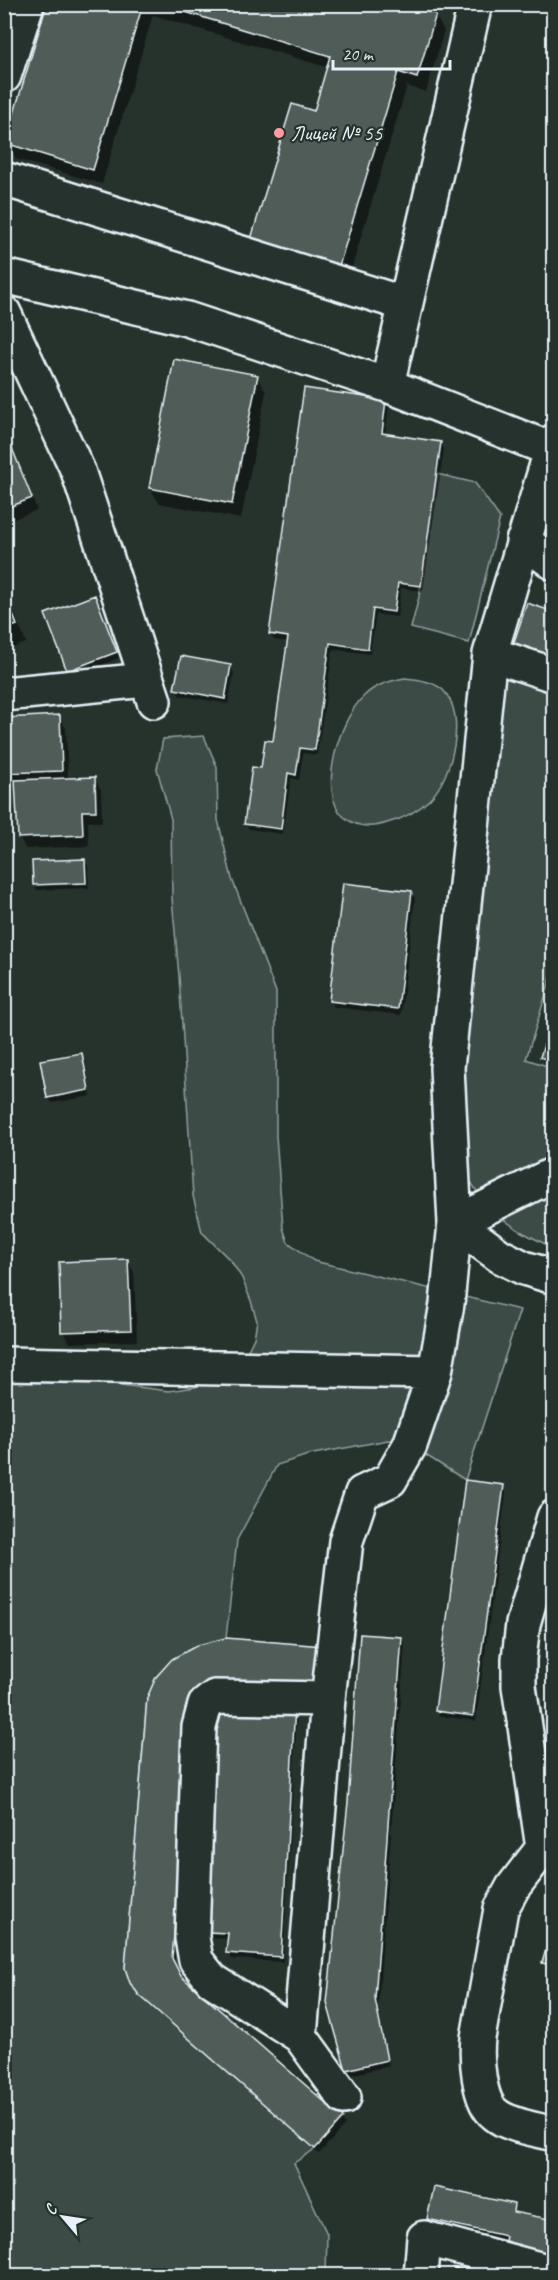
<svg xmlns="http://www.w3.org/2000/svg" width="558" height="2280" viewBox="0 0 558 2280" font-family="Caveat,sans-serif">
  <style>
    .green { fill: #3e4b47; stroke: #939ea0; stroke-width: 1.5 }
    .shadow { fill: #0007 }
    .building { fill: #505c59; stroke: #e8f1f8; stroke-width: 1.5 }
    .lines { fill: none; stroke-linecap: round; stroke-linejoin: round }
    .minor-casing { stroke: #e8f1f8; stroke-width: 38 }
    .minor { stroke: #26332d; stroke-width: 33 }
    .poi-dot { fill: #ff9aa2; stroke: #26332d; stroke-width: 2 }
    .labels { text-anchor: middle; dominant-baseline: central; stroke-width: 4.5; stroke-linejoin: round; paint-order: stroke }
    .poi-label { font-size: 21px; fill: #e8f1f8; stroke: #26332d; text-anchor: start }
  </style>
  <rect width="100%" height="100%" fill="#26332d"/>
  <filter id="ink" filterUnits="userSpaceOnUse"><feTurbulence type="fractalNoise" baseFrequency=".0167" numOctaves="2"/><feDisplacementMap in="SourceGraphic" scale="12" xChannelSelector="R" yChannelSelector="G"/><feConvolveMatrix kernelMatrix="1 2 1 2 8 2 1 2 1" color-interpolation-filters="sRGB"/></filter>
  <g filter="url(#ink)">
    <path class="green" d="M437 474 475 483 500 518 469 643 411 628 419 597Z
      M503 673 553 690V971L526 1059 553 1068V1248L520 1231 497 1215 482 1200 471 1182 463 1156 461 1067Z
      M405 678C418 679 433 681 443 690 468 715 452 777 430 799 418 811 403 819 387 823 372 828 357 828 344 817 316 792 340 718 364 696 375 685 389 681 405 678Z
      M204 736 217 767 218 820 232 879 276 992V1136L283 1228 288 1242 314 1261 520 1310 465 1480 410 1445 388 1440 308 1455 277 1465 237 1540 226 1638C183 1649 167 1656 147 1698L125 1968 130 1983 139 1995 315 2149 294 2163 327 2234 326 2275 5 2276V1377L41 1375 169 1391 195 1387 219 1376 245 1356 254 1338 257 1321 251 1301 242 1278 231 1261 202 1232 193 1196 179 976 172 898 171 819 157 769 163 739Z"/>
    <path class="shadow" d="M49 4H417V16L420 4H431L429 14 435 15 444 31 426 92 407 86 348 280 262 255 315 113 329 68 153 15 102 184 16 159 7 143Z
      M257 376 266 392 241 519 159 503 150 488Z
      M385 402 389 408 385 435 440 443 444 449 423 591 401 588 397 617 376 614 370 654 333 649 317 755 303 753 299 780 291 778 283 834 249 829 245 823 262 769 274 743 289 642 274 640 270 634Z
      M4 429 37 510 4 523Z
      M4 586 26 643 4 651Z
      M98 603 119 658 72 676 47 615Z
      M230 667 234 673 228 704 179 695 176 689Z
      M59 717 66 728 68 779 94 778 101 790 102 822H88L89 846 26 849 19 837 17 784H4V719Z
      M84 860 88 866 89 888 37 890 34 884Z
      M411 892 415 898 401 1015 334 1007 331 1001Z
      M554 1020V1077L541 1057Z
      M82 1054 85 1060 91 1096 52 1103 48 1097Z
      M127 1261 134 1272 137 1341 70 1343 63 1332Z
      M503 1487 506 1493 476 1721 440 1716 436 1710Z
      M402 1638 405 1644 378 2007 389 2066 350 2075 347 2069Z
      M148 1698 196 1712 174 1966 181 1978 342 2119 345 2125 319 2154 144 2001 136 1990Z
      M220 1702 297 1712 283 1962 231 1959 228 1953 229 1939 211 1938 207 1932Z
      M544 1962 554 1968V1970L547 1968Z
      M513 2206 516 2214 554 2222V2260L506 2241 432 2225 429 2219Z"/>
    <path class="building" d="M47 4H143L93 170 5 143Z
      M159 4H419L417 9 436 14 417 78 398 72 339 266 251 239 292 104 314 111 330 56Z
      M174 359 258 375 232 504 149 488Z
      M304 388 386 400 382 433 441 442 421 586 398 583 394 612 373 609 368 649 330 643 315 750 300 748 296 775 288 773 281 829 244 824 252 767 261 768 265 740 273 741 288 637 269 634Z
      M4 428 32 498 4 509Z
      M4 591 17 625 4 630Z
      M95 595 117 652 67 671 45 614Z
      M527 603 554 612V658L513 645Z
      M181 656 231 665 225 699 174 689Z
      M60 715 62 771 4 773V718Z
      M95 777 96 811H82L83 835 18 838 15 780Z
      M85 859 86 883 33 885 32 861Z
      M343 883 412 891 398 1009 329 1001Z
      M554 1015V1062L540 1057Z
      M82 1053 89 1090 47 1098 40 1060Z
      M128 1259 131 1330 61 1332 59 1262Z
      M465 1480 504 1485 473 1716 435 1711Z
      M360 1634 402 1637 375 1999 387 2060 346 2070 327 2003 348 1802Z
      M226 1638 323 1646 320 1693 193 1706 172 1958 181 1976 343 2118 315 2149 139 1995 130 1983 125 1968 147 1698 156 1677 172 1659 198 1645Z
      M218 1701 295 1705 281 1957 226 1953 228 1933 206 1932Z
      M554 1922V1966L542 1963Z
      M434 2187 514 2204 513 2212 554 2220 553 2255 504 2245 506 2236 427 2219Z
      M454 2268 487 2276H452Z"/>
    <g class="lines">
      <g class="minor-casing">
        <path id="minor" d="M4 76 27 4
          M4 179 405 304
          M4 276 187 319 387 385 550 449
          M4 313 78 471 154 701
          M387 385 475 4
          M554 441 490 654 447 1068 455 1223 500 1256 524 1268 554 1277
          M523 541 554 563
          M490 654 554 675
          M4 694 146 680
          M4 1364 435 1372
          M554 1517 523 1624 519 1659V1686L543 1848 554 1851
          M328 1699 215 1697 205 1705 199 1727 192 1938 196 1960 212 1980 300 2036 344 2097
          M543 1848 513 1887 501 1909 478 2038C476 2057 478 2101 495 2114 509 2126 536 2129 554 2134
          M300 2036 328 1699 346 1541 362 1493 390 1480 410 1445 435 1372 447 1304 455 1223 554 1174
          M421 2276 424 2238 554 2273"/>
      </g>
      <use href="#minor" class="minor"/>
    </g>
  </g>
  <circle class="poi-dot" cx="279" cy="133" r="6"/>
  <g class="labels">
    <g class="poi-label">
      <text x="291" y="133">Лицей № 55</text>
    </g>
  </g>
  <rect width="558" height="2280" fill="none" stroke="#26332d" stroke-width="24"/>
  <rect x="12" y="12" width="534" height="2256" fill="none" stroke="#e8f1f8" stroke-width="2" filter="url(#ink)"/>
  <g transform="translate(63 2217) rotate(299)" stroke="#26332d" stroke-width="4.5" paint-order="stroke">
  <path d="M0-4.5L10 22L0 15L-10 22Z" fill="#e8f1f8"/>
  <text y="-9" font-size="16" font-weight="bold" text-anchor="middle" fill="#e8f1f8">С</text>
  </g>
  <path d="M333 60v9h117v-9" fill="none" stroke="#e8f1f8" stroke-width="3"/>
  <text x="342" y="60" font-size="18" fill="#e8f1f8" stroke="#26332d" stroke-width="4.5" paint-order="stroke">20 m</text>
</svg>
